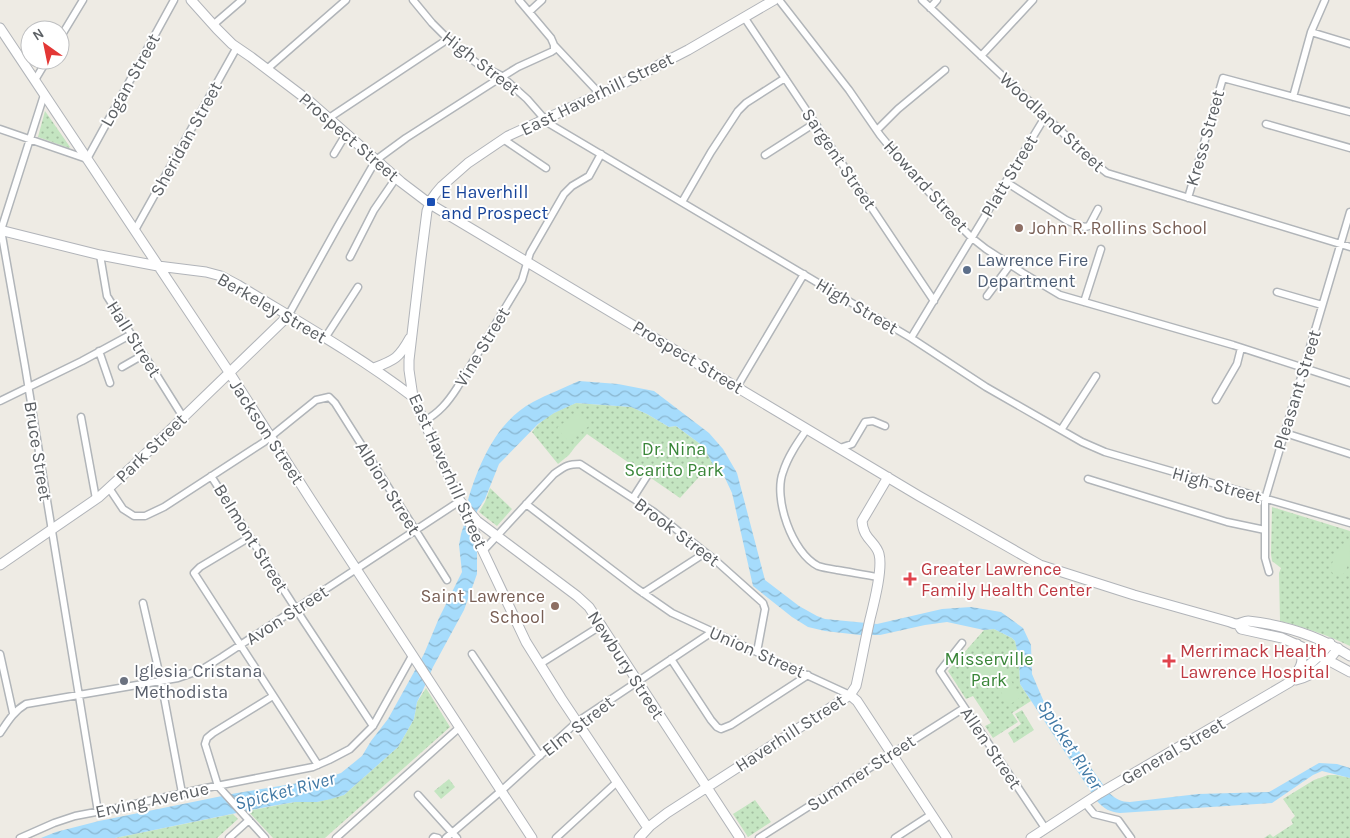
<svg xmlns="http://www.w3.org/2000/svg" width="1350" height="838" viewBox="0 0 1350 838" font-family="Karla,sans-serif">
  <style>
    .park { fill: url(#park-dots) }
    .garden { fill: #c4e5c1 }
    .water { fill: url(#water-waves) }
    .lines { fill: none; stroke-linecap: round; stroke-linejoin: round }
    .street-casing { stroke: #b1b5b9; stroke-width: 9 }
    .secondary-casing { stroke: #b1b4b9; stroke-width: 11 }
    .street { stroke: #fff; stroke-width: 6 }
    .secondary { stroke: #fff; stroke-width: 9 }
    .transit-dot { fill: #1a4fb4; stroke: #fff; stroke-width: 2 }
    .education-dot { fill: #8d6e63; stroke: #fff; stroke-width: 2 }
    .service-dot { fill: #5c6f8a; stroke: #fff; stroke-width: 2 }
    .health-dot { fill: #e0444e; stroke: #fff; stroke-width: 2 }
    .worship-dot { fill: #6b7280; stroke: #fff; stroke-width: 2 }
    .labels { text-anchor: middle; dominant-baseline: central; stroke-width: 4; stroke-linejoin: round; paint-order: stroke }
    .street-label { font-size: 18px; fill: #5c6064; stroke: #fff }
    .transit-label { font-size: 18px; fill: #164399; stroke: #fff; text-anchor: start }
    .education-label { font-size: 18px; fill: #785e54; stroke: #fff; text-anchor: start }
    .service-label { font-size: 18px; fill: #4e5e75; stroke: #fff; text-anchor: start }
    .park-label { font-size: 18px; fill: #3a8639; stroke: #fff }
    .health-label { font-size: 18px; fill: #be3a42; stroke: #fff; text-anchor: start }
    .worship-label { font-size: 18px; fill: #5b616d; stroke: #fff; text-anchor: start }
    .water-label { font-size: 19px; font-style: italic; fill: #4179a5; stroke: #fff }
  </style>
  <defs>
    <pattern id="park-dots" width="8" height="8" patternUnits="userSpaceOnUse" patternTransform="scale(1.25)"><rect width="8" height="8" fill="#c4e5c1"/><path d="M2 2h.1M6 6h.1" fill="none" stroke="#a2bda0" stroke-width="1.8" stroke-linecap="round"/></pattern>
    <pattern id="water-waves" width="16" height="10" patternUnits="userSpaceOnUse" patternTransform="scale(1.25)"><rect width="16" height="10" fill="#a6dcfc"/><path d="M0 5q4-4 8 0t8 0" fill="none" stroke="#8ab6d0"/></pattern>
  </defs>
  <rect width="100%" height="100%" fill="#eeebe4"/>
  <path class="park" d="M45 111 70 147 69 148 38 137Z
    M576 403 631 407 647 414 669 427 676 426 703 446 715 468H707L680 498 587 434 575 447 569 455 558 464 532 432C542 417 559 410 576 403Z
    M490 488 512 509 497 526 479 512 485 502Z
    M1272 507 1350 531V646C1327 635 1304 627 1280 621L1279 573 1281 568 1272 561 1271 554Z
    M994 629 1012 638 1015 641 1019 658 1020 684 1031 701 1012 713 1018 722 993 738 985 726 991 723 973 696 966 699 948 671 984 630Z
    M426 688 450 727 325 838H273L248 811 295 802H317L344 795 398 747 414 719 417 702Z
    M1022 710 1034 730 1014 743 1008 733 1021 724 1015 714Z
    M1328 775H1336L1350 778V838H1264L1270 834 1273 837 1293 824 1291 820 1295 816 1283 799 1314 780Z
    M449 779 455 787 441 799 434 791Z
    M755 800 771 822 748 837 733 814Z
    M233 814 238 819 217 838H115Z"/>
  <path class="garden" d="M577 412 589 426 569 442 557 428Z
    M1350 539C1350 552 1350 581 1334 575 1332 572 1330 570 1331 567 1332 560 1345 542 1350 539Z
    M996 653 1008 673 980 690 968 671Z
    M1008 676 1021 697 1009 705 996 684Z"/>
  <path class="water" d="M579 381 618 384 654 391 709 433 723 449 737 473 765 580 799 606 817 616 825 619 877 624 942 609 971 607 1001 612 1023 628 1031 645 1032 674 1044 702 1109 793C1116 799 1121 802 1130 802L1198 794 1269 792 1319 763 1337 764 1350 768V778L1322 771 1313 775 1272 803 1120 813C1110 812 1104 809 1097 801L1020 684 1019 658 1015 641 1012 638 994 629 984 630 947 622 925 625 880 635H860L825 631 808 627 792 617 753 586 732 493 725 478 715 468 703 446 676 426 669 427 647 414 631 407 576 403 554 413 538 424 499 464 485 499 477 511V574L464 610 433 667 423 690 417 702 414 719 398 747 344 795 331 799 317 802H295L266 807 115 838H41L56 832 99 821 237 793 323 779 341 773 362 756 371 741 388 719 424 654 439 618 462 572 459 545 461 534 471 504 468 500C479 463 497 421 533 402 548 394 564 388 579 381Z"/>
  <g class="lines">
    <g class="street-casing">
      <path id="street" d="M413 0 432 23 457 48 478 64 500 75 527 99 548 123 911 338 986 387 1082 442 1105 452 1350 523
        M519 0 551 38 554 45 600 94
        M779 0 849 90 880 135 907 168 959 225 972 238 986 249 1023 273 1060 295 1233 345 1350 383
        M922 0 1098 166 1107 173 1350 247
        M930 8 937 0
        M529 12 542 0
        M744 17 934 301
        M213 25 242 0
        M1311 32 1350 44
        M60 38 83 0
        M981 56 1033 0
        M267 69 346 0
        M35 80 47 60
        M44 95 1 230 25 366 98 812
        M1293 97 1311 32 1325 0
        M329 118 448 39
        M1266 124 1350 148
        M0 129 87 159 174 0
        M877 130 898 109 945 70
        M503 139 546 168
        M334 154 346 134
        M765 155 815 123
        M1006 182 1066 220 1077 225 1085 227 1089 226 1098 209
        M1188 198 1223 78 1350 112
        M682 202 711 152 738 111 746 103 785 78
        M135 230 237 47
        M100 255 107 296 183 417
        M350 257 374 210 396 178
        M1277 292 1322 305
        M987 296 1010 265
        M1084 302 1101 249
        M288 316 338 226 376 160 406 138 492 83 518 67 551 52 554 50V45
        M325 338 358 287
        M911 338 1045 117
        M99 351 110 383
        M122 367 143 355
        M737 387 804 274
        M1216 400 1237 364 1241 348
        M0 401 82 361 130 335
        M81 417 96 499
        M424 421C439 413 448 402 457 388L522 280 530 253 564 194 572 186 589 176 601 154
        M807 429C798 442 788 456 783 472 773 498 792 553 818 566 824 568 831 569 837 570 850 572 864 575 878 577
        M1061 430 1096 376
        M1285 433 1350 454
        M840 448 852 444 865 422 873 421 885 426
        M211 476 303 620 373 726
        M1088 479 1227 522 1265 530
        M109 488 123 509 134 516H145L164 507 264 442 316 400 329 397 335 403 447 580
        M633 498 647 476
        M526 504 636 588 672 613 850 695
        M250 537 200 567 194 573 318 765
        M483 551 554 474C564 467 567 464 580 464L654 512 715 560 763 603 765 609 757 652
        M1269 572 1265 558V499L1350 212
        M643 593 705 553
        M143 603 161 681 182 793
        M962 643 940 671 1045 828
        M0 654 13 713
        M472 654 540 756
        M671 659 711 720 717 727 721 729 731 725 808 675
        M540 664 602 625
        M0 733C8 721 14 711 26 704L178 678 201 670 222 657 460 501 461 505
        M418 795 457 838
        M1085 803 1094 814 1118 820 1131 838
        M20 838 54 823 75 816 122 807 201 789 313 767 329 760 350 749 373 726 412 656
        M229 838 249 820
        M265 838 218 786 205 744 207 738 213 733 273 696
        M336 838 460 727
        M433 838 434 837 438 838
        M446 838 501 791 577 722 712 632
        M556 838 617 782
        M759 838 964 708
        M895 838 932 814"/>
    </g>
    <g class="secondary-casing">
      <path id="secondary" d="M191 0 217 29 232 44 251 57 309 101 401 182 430 204 919 496 1040 565 1134 595 1230 622C1232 623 1235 624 1237 624 1242 623 1244 621 1248 621 1285 625 1319 636 1350 656
        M0 28 229 372 311 500 532 838
        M0 230 100 255 158 266 206 272 221 276 238 285C297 321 358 355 413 397
        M374 368C395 360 399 358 410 338
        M465 513 526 642 561 698 648 828
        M0 565 99 497 135 464 288 316
        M1238 624 1241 629 1282 638 1309 650 1350 672
        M1297 644C1302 655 1305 661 1297 672
        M1296 680C1315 675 1327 664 1338 648
        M850 695 857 701 947 838
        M639 838 650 826 667 813 850 695 856 686C861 664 865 641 870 619 874 603 883 569 879 554 876 542 863 539 862 521L888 477
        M740 838 589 607 577 596 477 521 460 501 413 397 409 370V360L421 258 427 211 431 200 436 193 442 186 468 163 508 136 620 85 688 50 774 0
        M1031 838 1100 793 1290 682 1320 655 1330 643"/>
    </g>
    <use href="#street" class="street"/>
    <use href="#secondary" class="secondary"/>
  </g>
  <rect class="transit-dot" x="426" y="197" width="10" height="10" rx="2.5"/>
  <g class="education-dot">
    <circle cx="1019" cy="228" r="5"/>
    <circle cx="555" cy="606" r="5"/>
  </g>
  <circle class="service-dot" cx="967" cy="270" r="5"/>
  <g class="health-dot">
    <path d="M907.5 571.5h5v5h5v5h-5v5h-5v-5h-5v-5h5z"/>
    <path d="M1166.5 653.5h5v5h5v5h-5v5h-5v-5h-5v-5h5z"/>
  </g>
  <circle class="worship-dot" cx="124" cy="681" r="5"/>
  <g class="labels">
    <g class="street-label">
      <text transform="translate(481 63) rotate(38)">High Street</text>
      <text transform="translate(130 80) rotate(-61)">Logan Street</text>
      <text transform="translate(597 94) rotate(-26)">East Haverhill Street</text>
      <text transform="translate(1052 122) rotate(43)">Woodland Street</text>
      <text transform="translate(349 137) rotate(41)">Prospect Street</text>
      <text transform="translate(1205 138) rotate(-74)">Kress Street</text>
      <text transform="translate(186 139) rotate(-61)">Sheridan Street</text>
      <text transform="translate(839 159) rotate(56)">Sargent Street</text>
      <text transform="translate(1009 176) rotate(-59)">Platt Street</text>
      <text transform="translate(926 186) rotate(48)">Howard Street</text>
      <text transform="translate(857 306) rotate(31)">High Street</text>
      <text transform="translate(272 308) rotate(30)">Berkeley Street</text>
      <text transform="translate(134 339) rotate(58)">Hall Street</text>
      <text transform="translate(482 347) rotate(-59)">Vine Street</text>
      <text transform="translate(688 357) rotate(31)">Prospect Street</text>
      <text transform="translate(1297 390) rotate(-73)">Pleasant Street</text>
      <text transform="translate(267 432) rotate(57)">Jackson Street</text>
      <text transform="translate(151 448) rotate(-44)">Park Street</text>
      <text transform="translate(38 451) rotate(81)">Bruce Street</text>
      <text transform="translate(448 471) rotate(66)">East Haverhill Street</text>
      <text transform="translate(1217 485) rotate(16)">High Street</text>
      <text transform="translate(388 488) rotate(58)">Albion Street</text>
      <text transform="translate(677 532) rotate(37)">Brook Street</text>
      <text transform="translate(251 538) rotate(58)">Belmont Street</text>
      <text transform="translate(287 615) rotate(-33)">Avon Street</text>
      <text transform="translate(757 652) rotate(24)">Union Street</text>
      <text transform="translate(626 665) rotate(57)">Newbury Street</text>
      <text transform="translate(578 726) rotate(-38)">Elm Street</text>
      <text transform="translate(790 733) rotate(-33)">Haverhill Street</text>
      <text transform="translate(991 748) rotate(56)">Allen Street</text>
      <text transform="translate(1173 751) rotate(-30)">General Street</text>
      <text transform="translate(861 773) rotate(-33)">Summer Street</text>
      <text transform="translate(152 800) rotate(-12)">Erving Avenue</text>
    </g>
    <g class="transit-label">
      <text x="441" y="192">E Haverhill<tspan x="441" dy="21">and Prospect</tspan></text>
    </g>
    <g class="education-label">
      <text x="1029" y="228">John R. Rollins School</text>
      <text x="545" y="596" text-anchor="end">Saint Lawrence<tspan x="545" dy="21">School</tspan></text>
    </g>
    <g class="service-label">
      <text x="977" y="260">Lawrence Fire<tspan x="977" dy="21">Department</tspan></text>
    </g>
    <g class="park-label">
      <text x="674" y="449">Dr. Nina<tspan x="674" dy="21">Scarito Park</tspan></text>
      <text x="989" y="659">Misserville<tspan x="989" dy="21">Park</tspan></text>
    </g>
    <g class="health-label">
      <text x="921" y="569">Greater Lawrence<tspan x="921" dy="21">Family Health Center</tspan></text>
      <text x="1180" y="651">Merrimack Health<tspan x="1180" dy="21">Lawrence Hospital</tspan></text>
    </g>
    <g class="worship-label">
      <text x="134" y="671">Iglesia Cristana<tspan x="134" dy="21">Methodista</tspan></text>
    </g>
    <g class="water-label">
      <text transform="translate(1070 745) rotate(57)">Spicket River</text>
      <text transform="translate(285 791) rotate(-15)">Spicket River</text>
    </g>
  </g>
  <g transform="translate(45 45) rotate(327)"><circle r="24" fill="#ffffff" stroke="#bebfc1"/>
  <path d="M0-4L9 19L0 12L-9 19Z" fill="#e33735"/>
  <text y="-8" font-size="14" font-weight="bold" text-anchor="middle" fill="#5c6064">N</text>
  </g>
</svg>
